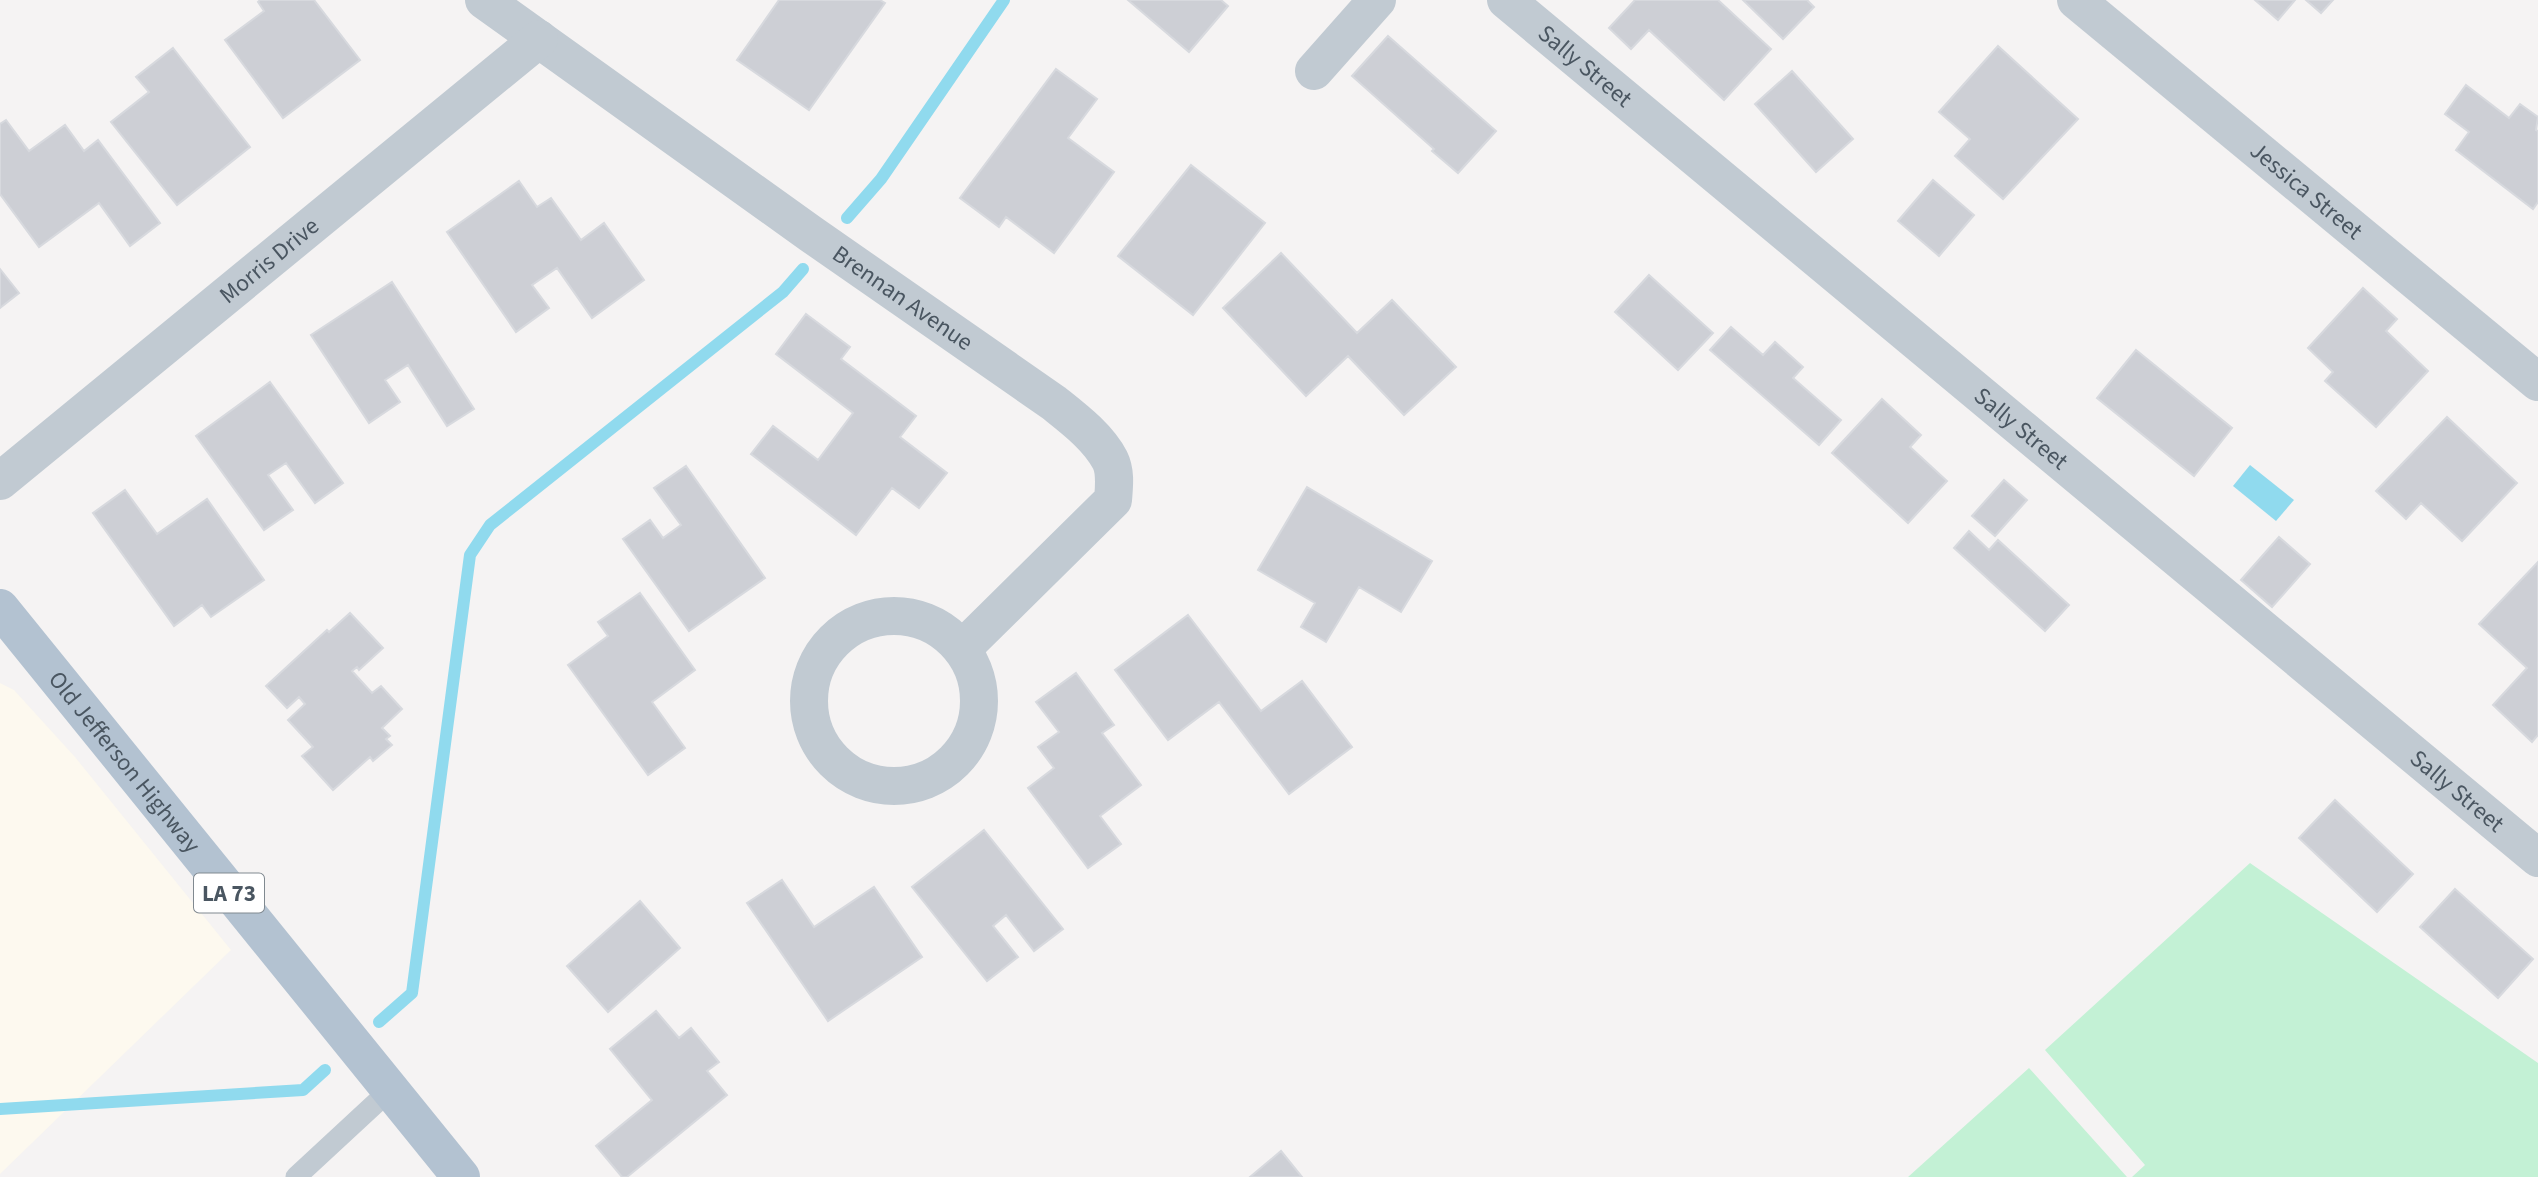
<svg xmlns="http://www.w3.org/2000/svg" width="2538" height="1177" viewBox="0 0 2538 1177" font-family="'Source Sans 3',sans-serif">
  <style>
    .commercial { fill: #fdf9ef }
    .green { fill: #c3f1d5 }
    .water { fill: #90daee }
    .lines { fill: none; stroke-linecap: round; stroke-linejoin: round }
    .stream { stroke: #90daee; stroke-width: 12 }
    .building { fill: #cdcfd5; stroke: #d7d9de; stroke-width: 2 }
    .lane { stroke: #c1cad2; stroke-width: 21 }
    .street { stroke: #c1cad2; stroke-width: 38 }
    .primary { stroke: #b3c2d1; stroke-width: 38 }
    .labels { text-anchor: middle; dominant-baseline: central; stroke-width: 5; stroke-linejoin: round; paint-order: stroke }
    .shield { fill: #fff; stroke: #808990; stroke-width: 2 }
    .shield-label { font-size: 23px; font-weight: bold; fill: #4a5661 }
    .street-label { font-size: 24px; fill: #4a5661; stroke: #fff }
  </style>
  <rect width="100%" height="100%" fill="#f5f3f3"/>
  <path class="commercial" d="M0 683 14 690 75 757 231 950 0 1174Z"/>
  <path class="green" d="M2250 863 2538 1063V1177H2132L2145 1165 2045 1050Z
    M2029 1068 2127 1177H1908Z"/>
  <path class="water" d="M2250 465 2294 500 2276 521 2233 486Z"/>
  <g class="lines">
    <path class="stream" d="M847 218 881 179 1004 0
      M379 1022 412 993 470 555 490 525 783 292 803 269
      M0 1109 303 1090 325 1070"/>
  </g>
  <path class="building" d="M260 0H314L360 60 283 118 225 40 264 11 258 2Z
    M779 0H880L885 3 809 110 737 60Z
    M1128 0H1221L1228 6 1189 52Z
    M1635 0H1718L1771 49 1724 100 1649 30 1631 49 1609 28Z
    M1743 0H1807L1814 7 1783 39Z
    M2255 0H2295L2278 20Z
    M2306 0H2333L2321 13Z
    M1388 36 1496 131 1458 173 1432 151 1434 149 1352 76Z
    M1998 46 2078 119 2003 199 1955 156 1970 139 1939 112Z
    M173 48 250 147 177 205 111 122 149 92 136 77Z
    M1056 69 1097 99 1068 138 1114 172 1054 253 1006 217 999 227 960 198Z
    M1792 71 1853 139 1816 172 1755 104Z
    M2466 85 2509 118 2520 104 2538 117 2536 130 2538 131V202L2533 209 2456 150 2469 132 2445 114Z
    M6 120 29 151 65 125 84 151 98 140 160 223 130 246 99 203 39 247 0 194V124Z
    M1191 165 1265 223 1193 315 1118 256Z
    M1933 180 1974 215 1939 256 1898 221Z
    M519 181 537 207 551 198 581 240 604 223 644 280 592 318 557 268 532 285 549 308 516 332 447 232Z
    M1281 253 1357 333 1392 300 1456 367 1404 415 1348 356 1306 396 1223 308Z
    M0 269 19 293 0 308Z
    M1649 275 1713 333 1678 370 1615 312Z
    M392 282 474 409 447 426 408 365 385 380 400 402 369 423 311 335Z
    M2363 288 2397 319 2386 331 2428 371 2376 427 2325 381 2333 372 2308 348Z
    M806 314 850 347 841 359 916 416 900 437 947 473 919 508 892 488 856 535 751 454 773 426 818 460 853 413 776 354Z
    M1731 327 1763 355 1775 342 1803 367 1793 378 1841 420 1819 445 1710 350Z
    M2136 350 2232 428 2194 476 2097 398Z
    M270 382 343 483 315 503 286 463 268 475 293 510 264 530 196 436Z
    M1882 399 1921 435 1910 447 1947 481 1908 523 1832 453Z
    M2447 417 2517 483 2462 541 2421 503 2406 519 2376 491Z
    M686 466 765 578 689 631 623 539 650 520 663 538 681 525 654 488Z
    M2004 480 2027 500 1995 536 1972 516Z
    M1307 487 1432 561 1401 612 1359 587 1326 642 1301 627 1315 603 1258 570Z
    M125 490 157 534 207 499 264 580 211 617 202 605 174 626 93 513Z
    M1969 531 1989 550 1998 540 2069 605 2045 631 1954 548Z
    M2279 537 2310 564 2272 607 2241 580Z
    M2538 562V735L2532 742 2493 705 2527 668 2479 624Z
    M640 593 695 670 652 702 685 748 648 775 568 665 608 636 598 622Z
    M350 613 383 648 359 670 357 667 352 671 372 693 381 686 402 709 382 728 390 736 386 739 392 745 373 761 370 757 333 790 302 756 313 747 288 720 305 704 299 697 287 708 266 686 327 630 329 632Z
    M1188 615 1261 711 1302 681 1352 747 1289 794 1219 702 1168 740 1115 670Z
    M1076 673 1114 725 1102 733 1141 785 1100 816 1121 844 1088 868 1028 788 1054 768 1038 747 1059 732 1036 702Z
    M2335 800 2413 874 2377 912 2299 838Z
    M984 830 1063 929 1034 951 1006 915 993 926 1018 957 987 981 912 887Z
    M782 880 814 927 874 887 922 957 828 1021 747 903Z
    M2455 889 2533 959 2498 998 2420 927Z
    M640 901 680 948 608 1012 567 966Z
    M656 1011 679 1038 691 1028 719 1062 707 1071 727 1095 627 1177H622L596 1146 652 1100 610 1049Z
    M1281 1151 1302 1177H1250Z"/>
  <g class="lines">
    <path class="lane" d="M296 1177 391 1089"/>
    <g class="street">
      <path id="s1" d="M484 0 811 234 1054 403C1074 419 1098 437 1110 460 1116 472 1114 487 1113 500L962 649"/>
      <path id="s2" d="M1506 0 2538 858"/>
      <path id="s3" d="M2076 0 2538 382"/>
      <path d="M1314 71 1377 0"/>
      <path id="s4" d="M0 481 539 39"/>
      <circle cx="894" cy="701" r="85"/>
    </g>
    <path class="primary" id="s5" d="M0 608 461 1177"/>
  </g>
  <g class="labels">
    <rect class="shield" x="194" y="873.5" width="70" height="39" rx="5"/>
    <g class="shield-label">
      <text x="229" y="893">LA 73</text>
    </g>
    <g class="street-label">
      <text stroke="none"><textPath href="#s2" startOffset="103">Sally Street</textPath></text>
      <text stroke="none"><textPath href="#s3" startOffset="299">Jessica Street</textPath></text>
      <text stroke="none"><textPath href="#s4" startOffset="348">Morris Drive</textPath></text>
      <text stroke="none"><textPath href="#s1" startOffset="514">Brennan Avenue</textPath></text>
      <text stroke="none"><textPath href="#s2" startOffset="670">Sally Street</textPath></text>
      <text stroke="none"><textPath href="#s5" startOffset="198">Old Jefferson Highway</textPath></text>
      <text stroke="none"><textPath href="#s2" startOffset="1237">Sally Street</textPath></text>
    </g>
  </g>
</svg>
